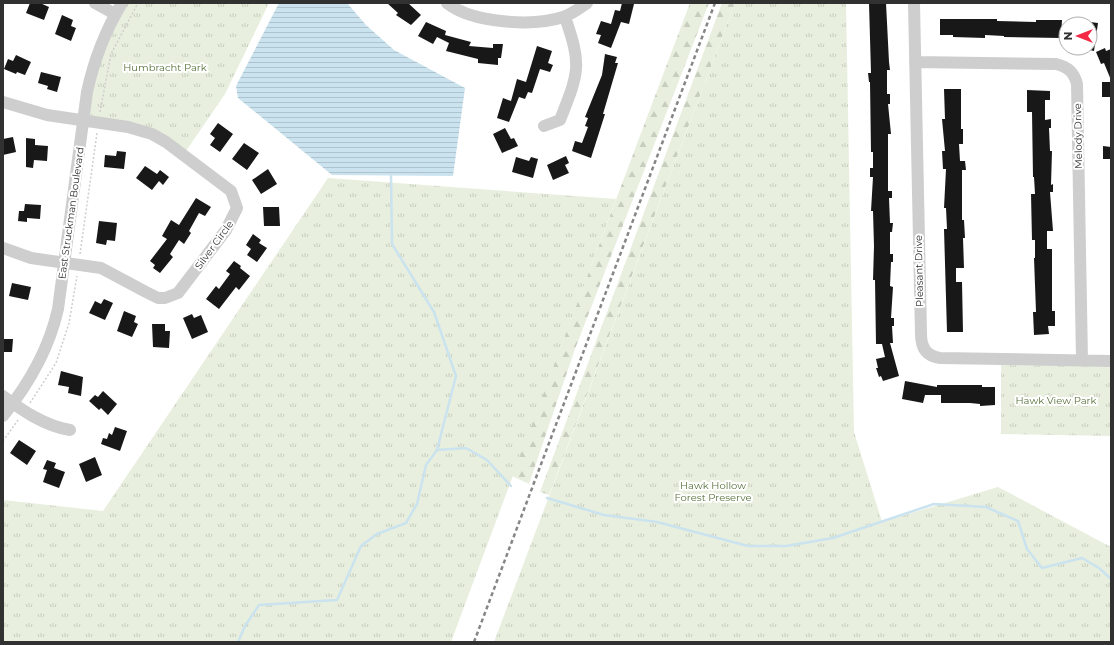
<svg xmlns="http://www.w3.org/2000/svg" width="1114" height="645" viewBox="0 0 1114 645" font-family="Montserrat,sans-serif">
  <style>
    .forest { fill: url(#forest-firs) }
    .park { fill: url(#park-tufts) }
    .water { fill: url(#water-rules) }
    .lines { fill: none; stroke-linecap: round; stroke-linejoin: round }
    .stream { stroke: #cae3ef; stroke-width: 2.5 }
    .building { fill: #181818 }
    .path { stroke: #cecece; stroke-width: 1.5; stroke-dasharray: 2 2; stroke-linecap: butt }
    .minor { stroke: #cecece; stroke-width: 12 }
    .rail { stroke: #868686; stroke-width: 2.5; stroke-dasharray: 4 3; stroke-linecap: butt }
    .labels { text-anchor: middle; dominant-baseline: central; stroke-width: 4; stroke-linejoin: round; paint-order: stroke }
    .park-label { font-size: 10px; fill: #57713a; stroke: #fff }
    .street-label { font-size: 10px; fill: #313131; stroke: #fff }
  </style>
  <defs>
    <pattern id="forest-firs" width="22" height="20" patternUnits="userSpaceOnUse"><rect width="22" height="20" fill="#e8efde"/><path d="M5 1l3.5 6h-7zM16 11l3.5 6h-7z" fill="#c7cdbf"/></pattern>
    <pattern id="park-tufts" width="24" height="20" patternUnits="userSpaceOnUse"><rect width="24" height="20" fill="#e8efde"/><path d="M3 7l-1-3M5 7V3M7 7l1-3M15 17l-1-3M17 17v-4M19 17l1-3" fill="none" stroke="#c7cdbf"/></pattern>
    <pattern id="water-rules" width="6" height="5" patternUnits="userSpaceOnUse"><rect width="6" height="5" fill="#cae3ef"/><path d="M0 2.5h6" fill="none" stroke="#aec3cd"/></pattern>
  </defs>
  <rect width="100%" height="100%" fill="#fff"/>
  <path class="forest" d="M690 3H709L575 349 529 484 512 476Z
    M722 3H735L549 495 540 492Z"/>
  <path class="park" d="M126 3H269L225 94 186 151 87 118 100 56Z
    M735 3H846L854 432 882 522 998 487 1111 547V642H494Z
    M328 178 616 199 451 642H3V500L103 511Z
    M1001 365 1111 366V436L1001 434Z"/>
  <path class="water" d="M279 3H347L366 25 394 50 465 88 453 176 332 175 238 98 236 86Z"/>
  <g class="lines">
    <path class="stream" d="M391 175 392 244 434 312 456 376 437 450
      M547 498 604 515 657 522 748 546H786L833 538 934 504 986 507 1018 521 1027 549 1042 568 1082 558 1099 568 1111 579
      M238 642 245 626 259 605 337 600 361 546 377 534 406 523 417 504 426 465 437 450 466 448 487 460 511 486"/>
  </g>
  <path class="building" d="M30 3H40L49 7 44 20 26 13Z
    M387 3H408L421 15 411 25 396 15 398 13Z
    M622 3 634 4 629 24 621 22 611 48 598 43 601 35 596 34 601 21 611 24 615 10 620 11Z
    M869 3H886L889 62 890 70H887V94H890V104H888L891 134H888V191H892V198H889L890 223H893L892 232H890V254H893V262H891L890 286 893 287 891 318H894V326H892L893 343H890L899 376 883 381 881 376 879 377 876 368H878L876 359 885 357 882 344H876L875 280H873L874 246 873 211H871L873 177H870V168H873V152H871L870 82H869L868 73H871Z
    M62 15 73 20 71 26 76 28 71 41 55 34Z
    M940 19H997V21L1036 22V20H1062L1061 38 1004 37V36L985 35V38L953 37V35H940Z
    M426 22 446 31 445 35 471 42 469 46 493 48V44H503L501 58H498V65L478 63V59L446 51 449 43 437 37 433 44 418 36Z
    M1090 22 1098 23 1094 51 1090 50Z
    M537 46 552 51 548 63 553 65 550 72 540 69 532 93 528 92 525 99 519 97 509 122 497 118 503 98 511 101 517 79 526 82Z
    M1105 48 1106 51 1111 49V80L1104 63 1101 64 1096 52Z
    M605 54 617 57 615 63H618L603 114H605L591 158 572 151 575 141 582 143 588 127 585 126 588 118 585 117 602 75Z
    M16 55 31 62 25 75 17 72 16 74 4 69 8 59 13 61Z
    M41 72 61 77 57 92 47 89 48 86 38 83Z
    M1102 82H1111V97H1102Z
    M944 89H961V129H963V144H959L960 161H965L966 170H962V220H964L965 238H963L964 268H956V282H962L963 332H947L944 229H947L946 208H944L946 169H943L942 151H945L942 119H945Z
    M1027 90 1050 91V100H1045V120L1051 119V128H1049L1050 151H1052L1051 185 1053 184V192H1050L1053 231H1047V249H1052V311H1055V326H1048L1049 334 1034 335 1033 312H1036L1034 258H1035V240H1032L1031 194H1035L1034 177H1033L1032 112H1027Z
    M218 123 233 134 220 152 210 145 215 138 210 134Z
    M505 128 511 139 514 138 518 146 502 153 493 134Z
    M13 137 16 152 3 155V139Z
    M26 138 35 139V145L48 146 47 161 34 160 33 168 26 167Z
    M244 143 259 153 247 170 232 159Z
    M1103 146 1111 147V159H1103Z
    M117 151 126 152 124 169 104 167 105 155 116 156Z
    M566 156 569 163 565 165 569 173 553 180 547 165Z
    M516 157 529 161 531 157 538 159 533 178 512 172Z
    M145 166 157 174 160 170 169 177 163 185 159 181 152 190 136 178Z
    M268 169 277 184 261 194 252 180Z
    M196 198 211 207 205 216 199 213 189 231 191 233 184 244 179 240 170 254 173 257 160 273 153 268 155 265 150 261 167 239 162 236 171 220 179 225Z
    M25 204 41 205 40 219 27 218V222L18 221 19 211H24Z
    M263 207H279L280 226H264Z
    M99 221 117 223 115 241 107 240 106 245 96 243Z
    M253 234 261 240 259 243 267 248 257 262 247 255 251 249 246 245Z
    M234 261 241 266 240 268 250 276 239 290 236 287 219 309 206 299 216 286 219 289 230 274 226 271Z
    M12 283 31 287 28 300 9 296Z
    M104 299 113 303 105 320 89 313 95 301 101 304Z
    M124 311 136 316 134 322 138 324 132 337 117 331Z
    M192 314 194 318 201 315 208 332 192 339 183 318Z
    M152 324H165V331H170L169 348 153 347Z
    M3 339H13L12 352H3Z
    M61 371 83 377 81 396 68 393 69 387 58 385Z
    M905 381 937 387V385H982V387H995V405L980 406V404L970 403H941V395H925L923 403 902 399Z
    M103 391 117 404 108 415 101 408 99 410 89 401 95 395 98 397Z
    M115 427 127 431 120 451 101 444 103 438 107 439 109 433 112 435Z
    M19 440 36 451 27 465 10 453Z
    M95 457 102 475 86 482 79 464Z
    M47 460 56 463 54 468 65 472 59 488 43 482 47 470 43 469Z"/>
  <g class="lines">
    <path class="path" d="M100 112 111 54 138 3
      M80 254 97 133
      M30 403 56 363 69 323 77 276
      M3 441 18 420"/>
    <path class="minor" d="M95 3 115 14
      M447 3C472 23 533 27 563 17 572 14 580 8 587 3
      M914 3 921 334C921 347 926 356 940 358L1111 361
      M915 62 1056 64C1068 67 1074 72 1077 84L1082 360
      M3 102 47 115 128 127 152 134 166 142 231 191 237 208 226 230 178 293 165 298H158L146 292 101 268 31 258 3 248
      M544 126 560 120C579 72 582 66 565 17
      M3 396C23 411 45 426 70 430
      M3 416C29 384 49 349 58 309L87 92C94 60 105 31 122 3"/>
    <path class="rail" d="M474 642 715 3"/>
  </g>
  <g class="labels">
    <g class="park-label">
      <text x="165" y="67">Humbracht Park</text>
      <text x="1056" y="400">Hawk View Park</text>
      <text x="713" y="485">Hawk Hollow<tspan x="713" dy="12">Forest Preserve</tspan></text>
    </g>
    <g class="street-label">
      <text transform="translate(1078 136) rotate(-91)">Melody Drive</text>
      <text transform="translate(71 213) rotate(-82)">East Struckman Boulevard</text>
      <text transform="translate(214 245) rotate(-54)">Silver Circle</text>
      <text transform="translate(919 271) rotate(-91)">Pleasant Drive</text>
    </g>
  </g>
  <rect width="1114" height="645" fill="none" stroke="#313131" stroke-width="8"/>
  <g transform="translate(1078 36) rotate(270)"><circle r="19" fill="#ffffff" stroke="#adadad"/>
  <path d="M0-3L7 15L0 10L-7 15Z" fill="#f32845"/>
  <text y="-6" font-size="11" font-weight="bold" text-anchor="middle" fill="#313131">N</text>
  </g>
</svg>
